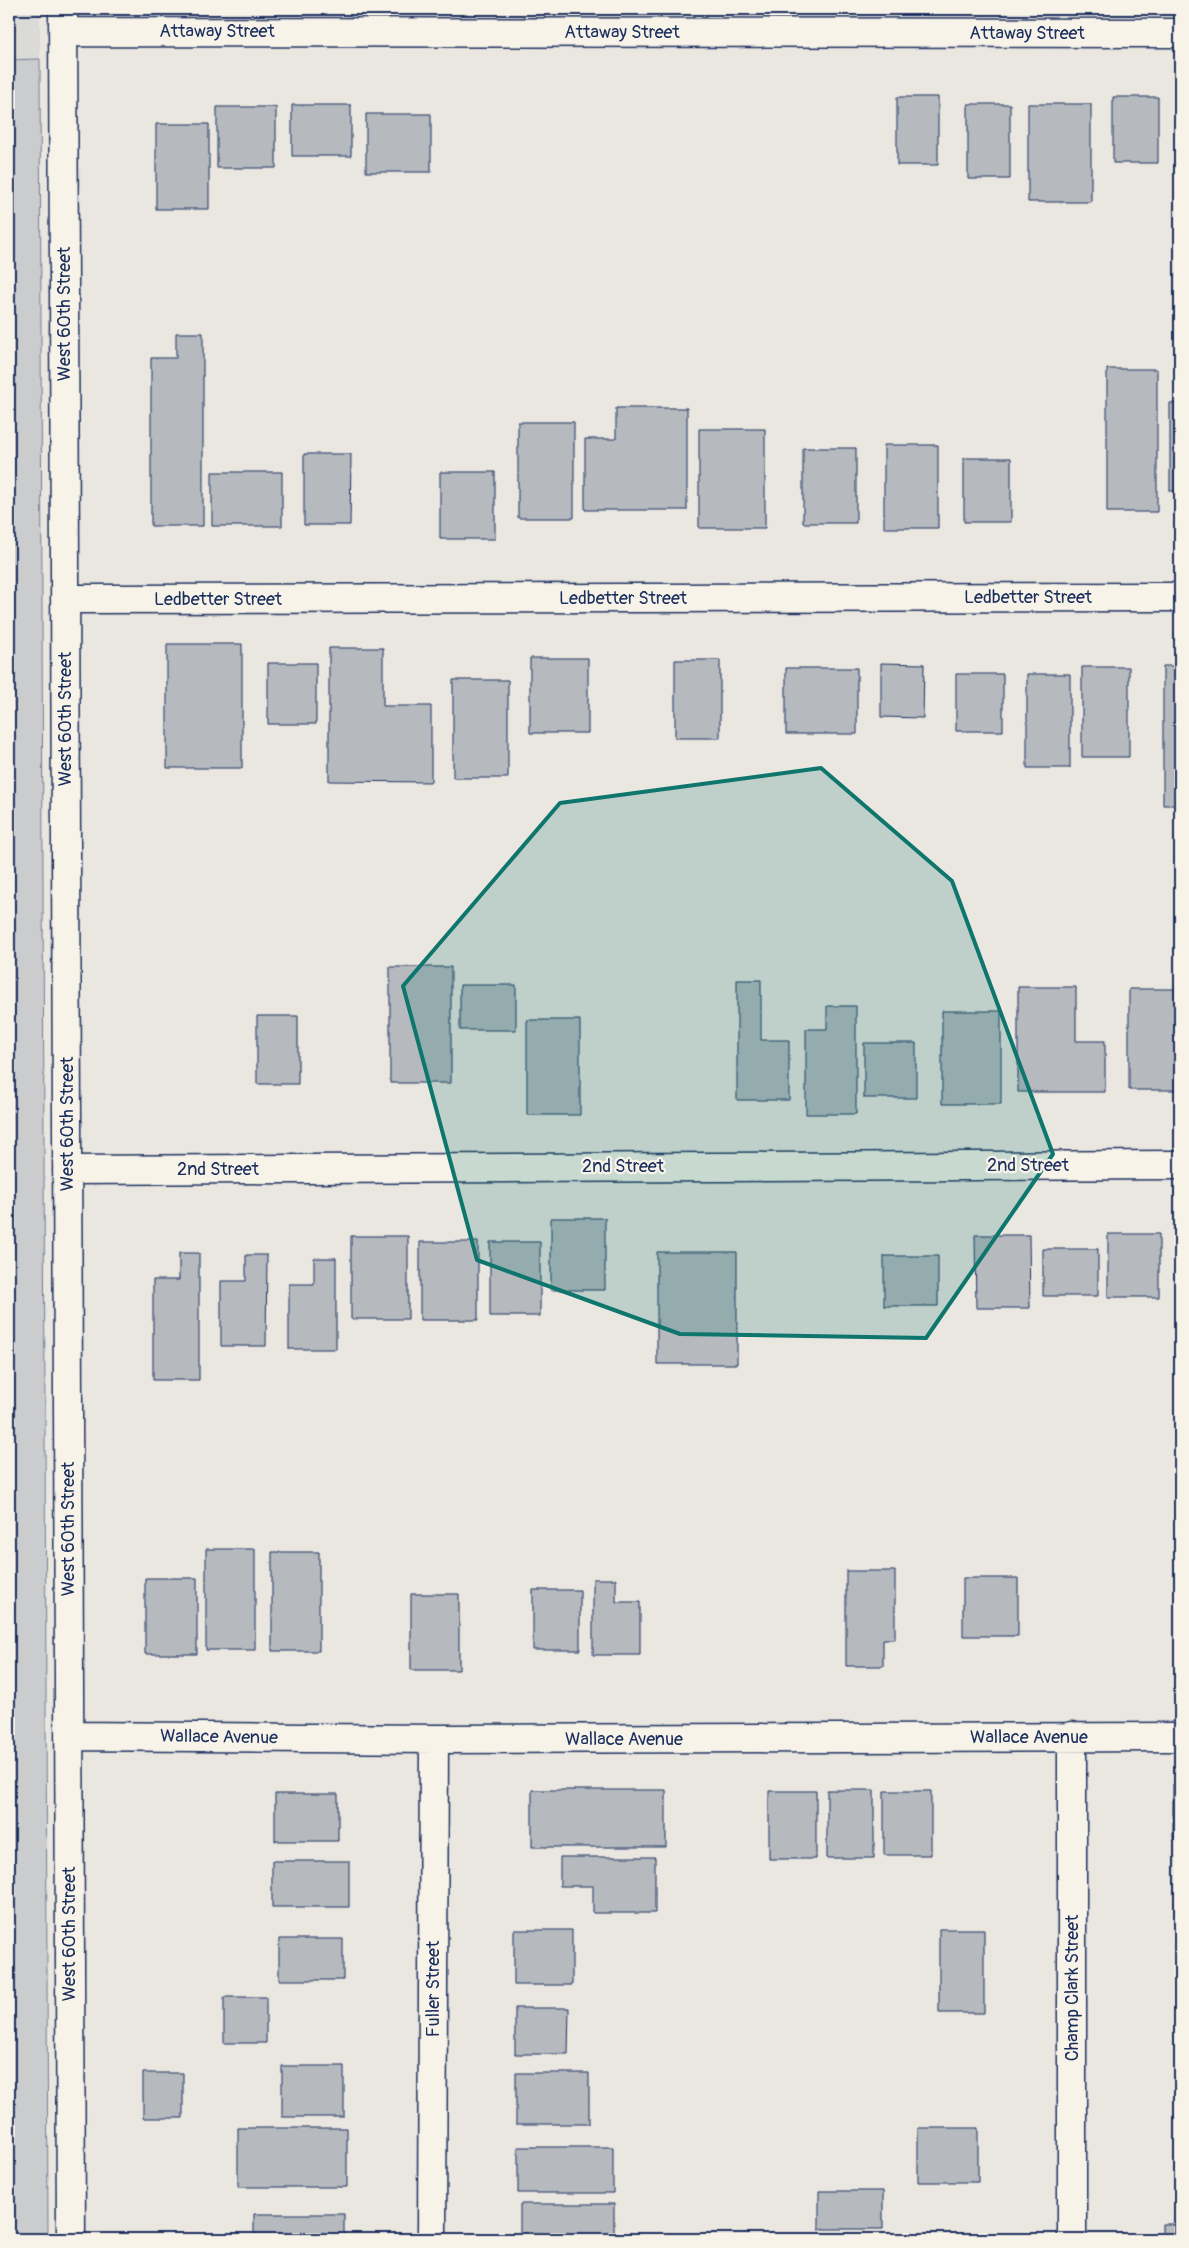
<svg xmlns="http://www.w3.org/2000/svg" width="1189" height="2248" viewBox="0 0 1189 2248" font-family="Pangolin,sans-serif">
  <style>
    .built { fill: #dadad6 }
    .green { fill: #cbcccd; stroke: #737e96 }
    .building { fill: #b6babf; stroke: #1b2f5e }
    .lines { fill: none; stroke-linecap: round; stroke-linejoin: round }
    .minor-casing { stroke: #1b2f5e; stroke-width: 31 }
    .minor { stroke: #f7f3e8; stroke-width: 28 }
    .marked { fill: #0f766e; fill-opacity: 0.2; stroke: #0f766e; stroke-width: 4; stroke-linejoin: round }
    .labels { text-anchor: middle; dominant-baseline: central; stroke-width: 4.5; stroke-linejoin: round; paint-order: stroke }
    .street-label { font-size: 18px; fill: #1b2f5e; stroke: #f7f3e8 }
  </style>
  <rect width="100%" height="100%" fill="#eae7e0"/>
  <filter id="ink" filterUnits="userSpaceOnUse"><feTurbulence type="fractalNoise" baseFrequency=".02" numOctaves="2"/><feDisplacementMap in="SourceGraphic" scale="10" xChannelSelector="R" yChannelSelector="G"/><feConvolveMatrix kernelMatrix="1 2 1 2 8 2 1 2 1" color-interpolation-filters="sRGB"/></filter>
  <g filter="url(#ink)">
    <path class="built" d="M9 9H40V59L9 60Z"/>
    <path class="green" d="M40 59 48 2239H9V60Z"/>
    <path class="building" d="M1177 95H1180V156H1177Z
      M897 97H938V165H897Z
      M1113 97H1158V163H1113Z
      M968 104H1010V179H968Z
      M1028 104H1091V202H1028Z
      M292 105H351V156H292Z
      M217 107H276V168H217Z
      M366 114H431V172H366Z
      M156 124H209V209H156Z
      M176 333H203V526H151V358H176Z
      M1107 369H1157V512H1107Z
      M1170 403H1180V491H1170Z
      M616 408H687V510H585V439H616Z
      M518 422H574V518H518Z
      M699 429H765V528H699Z
      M884 445H938V528H884Z
      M803 448H856V523H803Z
      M304 454H351L350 525H304Z
      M964 458H1011V522H964Z
      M212 472H282V526H212Z
      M440 472H495V539H440Z
      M167 644H242V768H167Z
      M329 648H383V706H431V782L329 781Z
      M530 658H588V733H530Z
      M675 660H720V738H675Z
      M268 663H316V724H268Z
      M881 663 924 664 923 718 881 717Z
      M1163 666H1180V805H1163Z
      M1082 667H1129V757H1082Z
      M786 668H857V734H786Z
      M956 674H1003V731H956Z
      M1027 674H1070V768H1027Z
      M453 680H508V778H453Z
      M390 967H451V1083H390Z
      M737 980H761V1040H789V1100H737Z
      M460 985H516V1030H460Z
      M1018 987H1076V1041H1105V1092H1018Z
      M1129 989H1177V1090H1129Z
      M827 1006H856V1114H806V1029H827Z
      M942 1011H1001V1104H942Z
      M257 1016H298V1084H257Z
      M527 1020H580V1115H527Z
      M864 1043H916V1098H864Z
      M551 1218H605V1290H551Z
      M1108 1234H1159V1297H1108Z
      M975 1235H1029L1030 1308H976Z
      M351 1236H408V1319H351Z
      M420 1242H478V1320H420Z
      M490 1242H540V1316H490Z
      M1043 1249H1098V1296H1043Z
      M657 1252H737V1364H657Z
      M179 1253H199V1380H153V1280H179Z
      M246 1255H267L266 1346H221V1281H246Z
      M884 1256H938V1306H884Z
      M314 1258H336V1349H289V1284H314Z
      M206 1549H255V1650H206Z
      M272 1552H319V1651H272Z
      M846 1571H895V1639H883V1666H846Z
      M145 1578H197V1654H145Z
      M963 1578H1018V1636H963Z
      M593 1579H616V1602H640V1655H593Z
      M533 1590H580V1650H533Z
      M411 1594H459V1670H411Z
      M1173 1784H1180V1838H1173Z
      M532 1790H666V1847H532Z
      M827 1790H874V1858H827Z
      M769 1791H816V1859H769Z
      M884 1791H931V1855H884Z
      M275 1794H338V1841H275Z
      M560 1857H655V1913H593V1886H560Z
      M272 1861H349V1907H272Z
      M939 1929H984V2013H939Z
      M514 1930H572V1985H514Z
      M279 1939H343V1980H279Z
      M224 1997H266V2043H224Z
      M515 2008H569L568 2054H515Z
      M282 2066H344V2117H282Z
      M143 2073H183V2118H143Z
      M516 2073H589V2124H516Z
      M238 2128H347V2187H238Z
      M918 2128H978V2182H918Z
      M518 2147H613V2193H518Z
      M819 2191H883V2229H819Z
      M520 2204H614V2239H520Z
      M254 2214H344V2239H254Z
      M1162 2224H1180V2239H1162Z"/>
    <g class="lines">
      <g class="minor-casing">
        <path id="minor" d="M63 9 71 2239
          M63 32 1180 33
          M65 599 1180 597
          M67 1170 1180 1165
          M69 1736 434 1739 1180 1737
          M1072 1736V2239
          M432 2239 434 1739"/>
      </g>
      <use href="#minor" class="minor"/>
    </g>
  </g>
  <path class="marked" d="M821 768 952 881 1053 1154 926 1338 680 1334 477 1260 403 986 560 803Z"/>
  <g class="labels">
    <g class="street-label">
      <text x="217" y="31">Attaway Street</text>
      <text x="622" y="32">Attaway Street</text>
      <text x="1027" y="33">Attaway Street</text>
      <text transform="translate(64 314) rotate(-90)">West 60th Street</text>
      <text x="1028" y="597">Ledbetter Street</text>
      <text x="623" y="598">Ledbetter Street</text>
      <text x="218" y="599">Ledbetter Street</text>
      <text transform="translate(65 719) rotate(-90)">West 60th Street</text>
      <text transform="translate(67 1124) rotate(-90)">West 60th Street</text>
      <text x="1028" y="1165">2nd Street</text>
      <text x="623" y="1166">2nd Street</text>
      <text x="218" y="1169">2nd Street</text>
      <text transform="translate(68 1529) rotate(-90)">West 60th Street</text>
      <text transform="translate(219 1737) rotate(1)">Wallace Avenue</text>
      <text x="1029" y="1737">Wallace Avenue</text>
      <text x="624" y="1739">Wallace Avenue</text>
      <text transform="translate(69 1934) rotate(-90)">West 60th Street</text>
      <text transform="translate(1072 1988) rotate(-90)">Champ Clark Street</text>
      <text transform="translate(433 1989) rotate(-90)">Fuller Street</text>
    </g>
  </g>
  <rect width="1189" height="2248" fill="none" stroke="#f7f3e8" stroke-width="30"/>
  <rect x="15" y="15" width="1159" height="2218" fill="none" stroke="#1b2f5e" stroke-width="2" filter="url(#ink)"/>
</svg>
